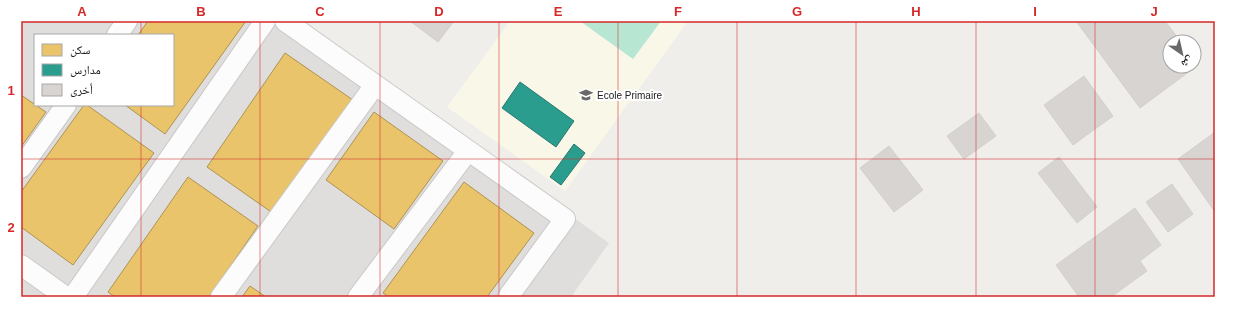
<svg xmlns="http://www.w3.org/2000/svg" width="1236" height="318" viewBox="0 0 1236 318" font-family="Helvetica,'Noto Naskh Arabic',sans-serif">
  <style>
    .residential { fill: #dfdedc; fill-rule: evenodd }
    .education { fill: #f8f7e8; fill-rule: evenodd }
    .pitch { fill: #b7e6d2 }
    .homes { fill: #e9c46a; stroke: #ad9354 }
    .schools { fill: #2a9d8f; stroke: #28786e }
    .building { fill: #d7d4d2; stroke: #d3d0cc }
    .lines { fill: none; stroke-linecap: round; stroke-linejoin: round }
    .minor-casing { stroke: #c9c8c7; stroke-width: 22 }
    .minor { stroke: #fdfcfc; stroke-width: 20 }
    .grid { fill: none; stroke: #d62828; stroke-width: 1; stroke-opacity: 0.55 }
    .labels { text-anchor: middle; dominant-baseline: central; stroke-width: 4; stroke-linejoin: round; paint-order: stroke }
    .poi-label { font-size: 10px; fill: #222; stroke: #fff; text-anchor: start }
    .neatline { fill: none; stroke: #d62828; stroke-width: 1.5 }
    .grid-label { font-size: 13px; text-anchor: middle; font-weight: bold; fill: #d62828 }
  </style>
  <rect width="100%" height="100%" fill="#f0eeeb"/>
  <path class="residential" d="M21 21H300L609 243 571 297H21ZM35 35H173V105H35Z"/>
  <path class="education" d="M510 21H580L633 59 661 21H688L565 191 447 107ZM520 83 574 121 556 146 502 108ZM573 145 585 153 561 185 550 177Z"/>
  <path class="pitch" d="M580 21H661L633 59Z"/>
  <path class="homes" d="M148 21H246L165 134 125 105H173V35H138Z
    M285 53 353 100 274 214 207 167Z
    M21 95 46 112 21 147Z
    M84 105H87L154 153 73 265 21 227V192Z
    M374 112 443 161 394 229 326 180Z
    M188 177 258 226 209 297H115L108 292Z
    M464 182 534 233 487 297H389L383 293Z
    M250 286 266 297H242Z"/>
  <path class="schools" d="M520 82 574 121 556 147 502 108Z
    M574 144 585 153 561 185 550 177Z"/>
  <path class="building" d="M410 21H454L438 42Z
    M1076 21H1165L1181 42H1170V66H1194V60L1198 65 1140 108Z
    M1084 76 1113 116 1073 145 1044 105Z
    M979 113 996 136 964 159 947 136Z
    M1215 132V212L1178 159Z
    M889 146 923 190 894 212 860 168Z
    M1059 157 1097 207 1077 223 1038 173Z
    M1172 184 1193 214 1168 232 1146 202Z
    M1135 208 1161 245 1140 261 1147 271 1111 297H1079L1056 265Z"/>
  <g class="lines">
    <g class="minor-casing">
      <path id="minor" d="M285 21 565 219 508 297
        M117 35 127 21
        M21 168 66 105
        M21 265 66 297
        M73 297 265 21
        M221 297 375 85
        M358 297 468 151"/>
    </g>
    <use href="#minor" class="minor"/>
  </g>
  <path class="grid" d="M141 21V35M260 21V297M380 21V297M499 21V297M618 21V297M737 21V297M856 21V297M976 21V297M1095 21V297M141 105V297M21 159H1215"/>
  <defs>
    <g id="school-bare" transform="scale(1.08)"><path d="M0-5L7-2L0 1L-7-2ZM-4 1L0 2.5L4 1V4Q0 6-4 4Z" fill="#6a6968" stroke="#fff" stroke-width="2.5" paint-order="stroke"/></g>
  </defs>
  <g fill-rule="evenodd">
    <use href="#school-bare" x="586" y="95"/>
  </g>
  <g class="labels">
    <g class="poi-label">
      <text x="597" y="95">Ecole Primaire</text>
    </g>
  </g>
  <rect width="1236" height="318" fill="none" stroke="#ffffff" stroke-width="44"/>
  <rect x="34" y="34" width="140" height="72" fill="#ffffff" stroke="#a7a7a7"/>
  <rect x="42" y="44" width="20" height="12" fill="#e9c46a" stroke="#a7a7a7"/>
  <text x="70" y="54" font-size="12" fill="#222222">سكن</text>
  <rect x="42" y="64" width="20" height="12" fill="#2a9d8f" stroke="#a7a7a7"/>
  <text x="70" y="74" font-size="12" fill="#222222">مدارس</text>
  <rect x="42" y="84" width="20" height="12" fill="#d7d4d2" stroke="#a7a7a7"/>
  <text x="70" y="94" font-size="12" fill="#222222">أخرى</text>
  <g transform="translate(1182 54) rotate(146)"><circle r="19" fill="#ffffff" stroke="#a7a7a7"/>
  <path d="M0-3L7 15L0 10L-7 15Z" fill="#6a6968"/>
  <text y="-6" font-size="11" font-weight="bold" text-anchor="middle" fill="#222222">ش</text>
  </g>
  <rect x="22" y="22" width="1192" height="274" class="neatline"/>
  <g class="grid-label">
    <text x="82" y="16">A</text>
    <text x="201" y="16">B</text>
    <text x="320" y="16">C</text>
    <text x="439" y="16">D</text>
    <text x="558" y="16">E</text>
    <text x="678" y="16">F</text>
    <text x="797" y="16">G</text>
    <text x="916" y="16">H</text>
    <text x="1035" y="16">I</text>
    <text x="1154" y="16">J</text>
    <text x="11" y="95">1</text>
    <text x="11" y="232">2</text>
  </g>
</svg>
